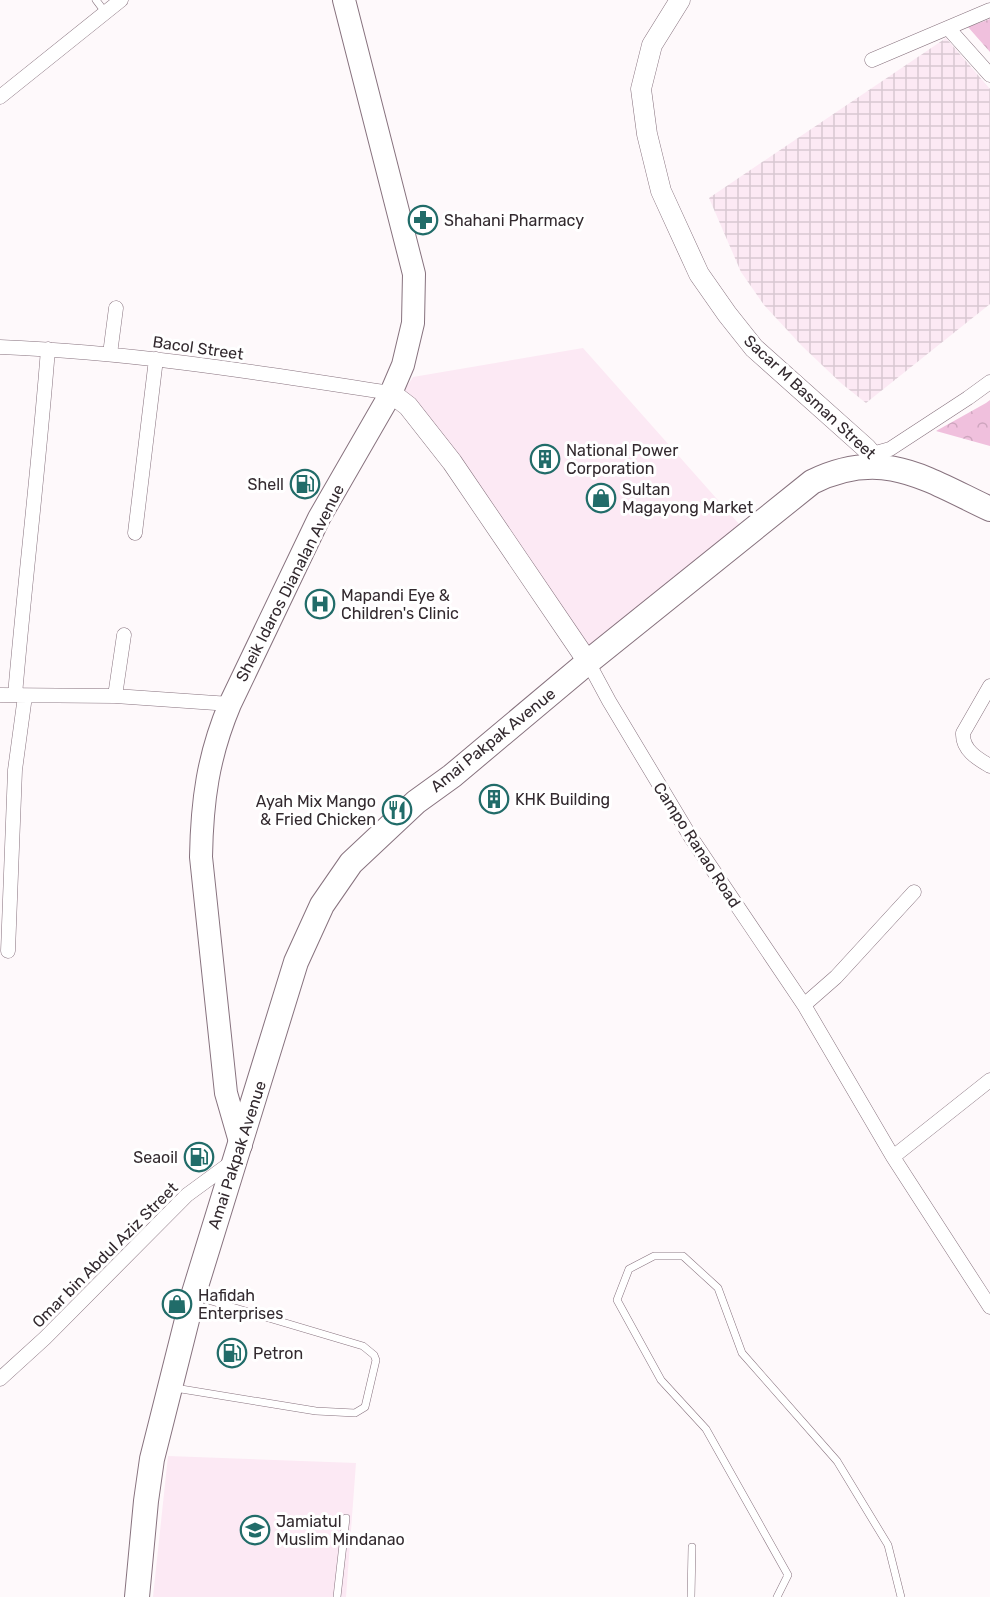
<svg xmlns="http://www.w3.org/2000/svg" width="990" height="1597" viewBox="0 0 990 1597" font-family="Rubik,sans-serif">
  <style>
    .built { fill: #fce9f4 }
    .industrial { fill: url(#industrial-grid) }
    .forest { fill: url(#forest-crowns) }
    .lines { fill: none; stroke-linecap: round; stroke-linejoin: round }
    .service-casing { stroke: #87727e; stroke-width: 8 }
    .minor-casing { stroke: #87727e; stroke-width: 15 }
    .secondary-casing { stroke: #87727e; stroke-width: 21 }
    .primary-casing { stroke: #87727e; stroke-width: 24 }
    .trunk-casing { stroke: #87727e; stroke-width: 26 }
    .service { stroke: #fff; stroke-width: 7 }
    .minor { stroke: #fff; stroke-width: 14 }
    .secondary { stroke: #fff; stroke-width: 20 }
    .primary { stroke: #fff; stroke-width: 22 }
    .trunk { stroke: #fff; stroke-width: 24 }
    .labels { text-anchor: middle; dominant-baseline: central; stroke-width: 6; stroke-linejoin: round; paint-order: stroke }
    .poi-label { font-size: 16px; fill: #332a2f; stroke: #fff; text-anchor: start }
    .street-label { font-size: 16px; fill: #332a2f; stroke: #fff }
  </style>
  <defs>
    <pattern id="industrial-grid" width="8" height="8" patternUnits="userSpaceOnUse" patternTransform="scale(1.5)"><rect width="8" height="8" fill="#fce9f4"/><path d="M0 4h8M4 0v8" fill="none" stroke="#d8c8d2"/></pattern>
    <pattern id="forest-crowns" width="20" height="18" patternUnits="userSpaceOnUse" patternTransform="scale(1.5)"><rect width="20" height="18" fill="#f0c0dd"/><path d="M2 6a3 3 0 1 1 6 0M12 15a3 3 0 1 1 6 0" fill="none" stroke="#cea5be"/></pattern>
  </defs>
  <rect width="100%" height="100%" fill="#fef9fb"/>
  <path class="built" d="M583 348 740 525 586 650 404 391 413 377Z
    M168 1456 356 1463 346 1597H153Z"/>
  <path class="industrial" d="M946 38 990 89V304L866 403 842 384 802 346 764 305 741 272 709 198Z"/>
  <path class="forest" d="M990 19V52L968 27Z
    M990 400V446L936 431 986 403Z"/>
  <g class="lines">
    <g class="service-casing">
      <path id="service" d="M96 0 105 12
        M175 1388 316 1411 355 1413 365 1407 376 1360 374 1355 363 1346 198 1297
        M337 1597 346 1518
        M691 1597 692 1547
        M777 1597 788 1575 706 1429 661 1380 617 1300 629 1269 654 1256H683L718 1288 742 1353 837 1461 888 1545 901 1597"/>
    </g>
    <g class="minor-casing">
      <path id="minor" d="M948 28 990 75
        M872 60 990 10
        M0 97 121 0
        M0 347C132 352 261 373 391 393
        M110 354 116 308
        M872 454 890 449 968 398 990 382
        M135 533 156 359
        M588 662 609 701 690 836 804 1005 893 1157 990 1307
        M990 686 963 733C962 750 978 759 990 766
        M0 695 115 696 230 704
        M15 695C25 579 39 465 48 349
        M115 696 124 635
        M8 951 15 770 25 696
        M804 1005 836 977 914 892
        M893 1157 990 1080
        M0 1379 45 1338 187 1195 232 1162"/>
    </g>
    <g class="secondary-casing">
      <path id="secondary" d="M680 0 652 45 641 89 647 134 661 191 699 274 727 314 754 348 866 448 881 466
        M391 393 408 406 452 462 588 662"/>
    </g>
    <g class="primary-casing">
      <path id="primary" d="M241 1145 226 1093 201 857C202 801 208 756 230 704L319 518 391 393 403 365 413 323 414 274 344 0"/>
    </g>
    <g class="trunk-casing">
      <path id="trunk" d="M137 1597 146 1501 152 1459 193 1296 296 962 322 905 351 863 416 802 452 776 588 662 812 482C883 447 926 479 990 509"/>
    </g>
    <use href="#service" class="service"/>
    <use href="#minor" class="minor"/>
    <use href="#secondary" class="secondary"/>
    <use href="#primary" class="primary"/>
    <use href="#trunk" class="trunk"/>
  </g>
  <defs>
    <g id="pharmacy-ring" transform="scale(1.5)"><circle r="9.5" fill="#fff" stroke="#216c69" stroke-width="1.5"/><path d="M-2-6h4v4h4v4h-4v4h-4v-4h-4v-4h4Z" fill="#216c69"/></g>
    <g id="building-ring" transform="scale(1.5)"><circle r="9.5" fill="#fff" stroke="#216c69" stroke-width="1.5"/><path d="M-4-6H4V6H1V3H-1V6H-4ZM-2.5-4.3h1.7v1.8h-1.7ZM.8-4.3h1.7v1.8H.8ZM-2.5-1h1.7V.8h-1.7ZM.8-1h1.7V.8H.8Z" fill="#216c69"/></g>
    <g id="fuel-ring" transform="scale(1.5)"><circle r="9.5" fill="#fff" stroke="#216c69" stroke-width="1.5"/><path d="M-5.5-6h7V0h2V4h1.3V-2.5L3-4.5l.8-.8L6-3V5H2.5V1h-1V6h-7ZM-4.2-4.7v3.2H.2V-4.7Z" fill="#216c69"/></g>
    <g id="shop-ring" transform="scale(1.5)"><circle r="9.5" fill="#fff" stroke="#216c69" stroke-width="1.5"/><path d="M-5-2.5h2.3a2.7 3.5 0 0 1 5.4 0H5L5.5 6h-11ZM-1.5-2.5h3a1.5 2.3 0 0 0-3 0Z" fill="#216c69"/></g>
    <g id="hospital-ring" transform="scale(1.5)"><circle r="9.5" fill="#fff" stroke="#216c69" stroke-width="1.5"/><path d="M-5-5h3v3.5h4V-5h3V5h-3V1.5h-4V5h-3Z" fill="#216c69"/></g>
    <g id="restaurant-ring" transform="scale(1.5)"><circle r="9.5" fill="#fff" stroke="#216c69" stroke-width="1.5"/><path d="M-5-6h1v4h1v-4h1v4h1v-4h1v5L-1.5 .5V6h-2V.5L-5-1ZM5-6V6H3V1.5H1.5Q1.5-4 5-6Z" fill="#216c69"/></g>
    <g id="school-ring" transform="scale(1.5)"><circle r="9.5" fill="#fff" stroke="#216c69" stroke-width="1.5"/><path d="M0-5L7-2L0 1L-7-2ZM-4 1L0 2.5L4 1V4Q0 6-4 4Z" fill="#216c69"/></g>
  </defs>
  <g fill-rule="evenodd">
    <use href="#pharmacy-ring" x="423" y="220"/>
    <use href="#building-ring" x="545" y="459"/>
    <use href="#fuel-ring" x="305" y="484"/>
    <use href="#shop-ring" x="601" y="498"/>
    <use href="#hospital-ring" x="320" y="604"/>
    <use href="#building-ring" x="494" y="799"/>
    <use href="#restaurant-ring" x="397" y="810"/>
    <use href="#fuel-ring" x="199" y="1157"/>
    <use href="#shop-ring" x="177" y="1304"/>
    <use href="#fuel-ring" x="232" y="1353"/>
    <use href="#school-ring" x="255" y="1530"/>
  </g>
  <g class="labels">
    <g class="poi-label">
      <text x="444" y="220">Shahani Pharmacy</text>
      <text x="566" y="450">National Power<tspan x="566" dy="18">Corporation</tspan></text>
      <text x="284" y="484" text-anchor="end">Shell</text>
      <text x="622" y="489">Sultan<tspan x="622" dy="18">Magayong Market</tspan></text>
      <text x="341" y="595">Mapandi Eye &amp;<tspan x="341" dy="18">Children's Clinic</tspan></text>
      <text x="515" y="799">KHK Building</text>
      <text x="376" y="801" text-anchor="end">Ayah Mix Mango<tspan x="376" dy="18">&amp; Fried Chicken</tspan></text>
      <text x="178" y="1157" text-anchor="end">Seaoil</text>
      <text x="198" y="1295">Hafidah<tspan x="198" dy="18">Enterprises</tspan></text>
      <text x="253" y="1353">Petron</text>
      <text x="276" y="1521">Jamiatul<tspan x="276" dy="18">Muslim Mindanao</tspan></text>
    </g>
    <g class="street-label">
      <text transform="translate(198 348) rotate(8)">Bacol Street</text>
      <text transform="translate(810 397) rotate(43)">Sacar M Basman Street</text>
      <text transform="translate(290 583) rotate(-63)">Sheik Idaros Dianalan Avenue</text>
      <text transform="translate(493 740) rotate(-39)">Amai Pakpak Avenue</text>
      <text transform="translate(697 845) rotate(57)">Campo Ranao Road</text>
      <text transform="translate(237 1155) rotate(-72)">Amai Pakpak Avenue</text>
      <text transform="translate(105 1255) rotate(-45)">Omar bin Abdul Aziz Street</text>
    </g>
  </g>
</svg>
